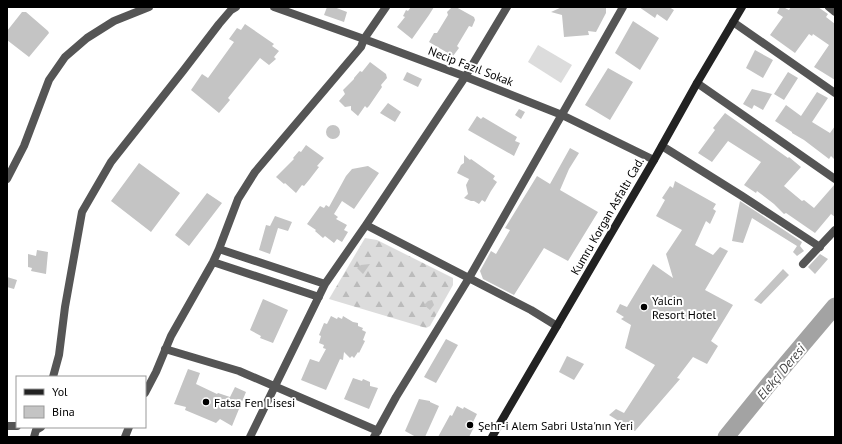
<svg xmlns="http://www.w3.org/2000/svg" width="842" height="444" viewBox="0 0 842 444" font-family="'PT Sans',sans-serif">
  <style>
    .green { fill: #dcdcdc }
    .forest { fill: url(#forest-firs) }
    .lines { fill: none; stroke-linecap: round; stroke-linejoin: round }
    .river { stroke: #a3a3a3; stroke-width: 17 }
    .building { fill: #c4c4c4 }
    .street { stroke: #555; stroke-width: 8 }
    .secondary { stroke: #222; stroke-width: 8 }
    .poi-dot { fill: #000; stroke: #fff; stroke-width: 1.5 }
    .labels { text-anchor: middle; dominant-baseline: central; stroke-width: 4; stroke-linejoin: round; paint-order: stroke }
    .street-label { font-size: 12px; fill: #000; stroke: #fff }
    .poi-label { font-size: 12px; fill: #000; stroke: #fff; text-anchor: start }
    .water-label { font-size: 13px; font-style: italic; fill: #444; stroke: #fff }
  </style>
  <defs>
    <pattern id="forest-firs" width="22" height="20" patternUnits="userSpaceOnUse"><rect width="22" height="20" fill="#dcdcdc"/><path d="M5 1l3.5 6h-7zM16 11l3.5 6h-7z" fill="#bbb"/></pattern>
  </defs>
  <rect width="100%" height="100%" fill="#fff"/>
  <path class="green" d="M538 45 572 65 561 83 528 62Z"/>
  <path class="forest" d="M365 238 377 240 453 278V285L430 326 426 328 329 299Z"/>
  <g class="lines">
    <path class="river" d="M726 437 769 384 835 306"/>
  </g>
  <path class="building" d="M327 7H334L347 12 344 22 324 15Z
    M411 7H434L429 15 412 39 397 27 405 17 403 16 406 10 408 11Z
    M452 7H456L474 17 475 20 472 27 469 26 457 46 459 48 453 56 429 42 434 33H437L448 15 447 12Z
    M562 7H606V13L596 32 588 31 589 35 564 37 562 15 551 12Z
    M639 7H669L674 10 667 21 657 14 655 18Z
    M780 7H783L789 10 791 7H818L828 14 826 17 835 24V80L814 67 829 45 813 34 812 36 809 34 795 53 770 35 783 17 777 13Z
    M22 12H26L48 31 49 33 29 57 7 40V31Z
    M633 21 659 38 640 70 615 53Z
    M245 24 274 44 272 46 279 51 274 57 276 59 269 65 260 58 228 98 230 100 219 113 191 90 202 74 208 78 234 42 229 39 237 28 241 30Z
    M755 50 773 60 763 78 746 68Z
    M370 62 386 74 387 78 381 85 382 87 369 106 367 108 365 106 358 116 351 110V106L345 107 339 101 345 94 343 90 354 79V78L360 71 362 72Z
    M608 68 633 82 610 120 585 105Z
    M407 72 422 79 418 87 403 80Z
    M788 72 798 78 784 100 774 94Z
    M752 89 772 94 763 110 754 105 752 109 743 104Z
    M817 92 828 98 812 122 830 133 835 126V160L831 156 829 159 804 140 792 133V132L775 121 786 105 801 116Z
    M388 103 401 112 395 122 380 113Z
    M519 109 525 112 521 119 515 115Z
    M725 113 788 158 789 157 801 167 784 186 802 201 804 200 814 208 835 184V217L831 214 815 233 786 213 784 214 774 204 757 191 756 193 744 185 761 162 728 141 712 162 698 153 715 130 713 128Z
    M477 116 481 119 483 117 517 137 515 141 520 143 514 156 468 130Z
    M326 132a7 7 0 1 1 14 0a7 7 0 1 1-14 0Z
    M306 145 324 158 317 166 319 167 309 180 304 186 302 185 296 193 285 183 284 184 276 177 294 159 293 158 299 151 301 152Z
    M570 148 579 153 569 169 560 190 598 212 568 261 544 248 514 295 483 279 480 271 491 251 496 254 510 230 505 228 537 176 550 184Z
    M464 155 470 160 471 159 495 176 493 179 497 182 491 191 485 202 482 200 479 204 474 201H471L464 198 468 194 466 185 469 179 457 173 461 165 464 163Z
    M139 163 180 193 151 232 111 201Z
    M368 166 379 173 354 209 342 201 334 214 338 217 336 219 347 225 344 230 348 232 342 242 337 239 334 243 325 236 323 238 315 231 316 230 307 224 320 206 324 208 326 205 329 207 346 176 352 169Z
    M675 181 716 204 713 209 716 211 710 224 706 221 695 245 713 255 720 247 728 251 705 290 733 305 711 341 718 346 707 364 693 357 677 378 680 379 635 431 609 415 616 409 624 413 655 365 625 348 631 325 621 319 624 317 616 312 620 304 627 307 653 264 673 278 666 254 682 230 656 216 665 200 662 198 670 186 673 188Z
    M207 193 222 203 189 246 175 235Z
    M740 201 802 242 800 246 804 251 797 256 793 252 797 246 752 218 743 243 732 241Z
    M275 216 292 222 288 231 278 228 270 254 259 250 266 225 270 226Z
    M37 250 48 252 46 274 31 271 32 268 28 267V254L36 256Z
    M820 254 828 259 815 274 808 267Z
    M370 264 363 274 357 268 361 265Z
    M783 269 789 275 761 304 754 300Z
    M7 277 17 280 14 289 7 287Z
    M263 299 288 310 273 343 260 338 261 336 250 330Z
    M432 300 434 305 430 310 424 305 428 301Z
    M331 316 337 319 338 317 342 319 343 316 353 322 358 323V326L363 328 362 330 366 332 363 340 365 341 359 353 358 352 354 358 352 356 350 358 344 352 343 360 340 359 326 390 301 380 310 359 319 362 326 349 323 348 324 345 319 343 321 336 319 335 324 323 327 324Z
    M446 339 458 345 436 383 424 377Z
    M567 356 584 364 574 380 559 372Z
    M188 369 200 373 196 384 217 394 218 393 230 397 235 387 246 392 232 426 220 419 216 423 185 410 186 407 174 404Z
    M353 378 362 381 363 379 370 382V386L378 388 369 409 344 399Z
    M419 399 430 401V402L439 406 425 437H416L405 431Z
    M457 406 463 409 464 407 477 414 471 426 474 427 469 437H438L450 415 452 416Z"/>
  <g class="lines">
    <path class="street" d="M274 7 364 39 461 75 562 115 654 160
      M829 7 835 12
      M733 22 835 93
      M697 83 835 179
      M662 146 742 196 820 247
      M7 179 24 146 49 80 65 57 87 38 114 21 149 7
      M366 225 531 310 557 326
      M219 249 325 284
      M213 262 319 297
      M803 264 835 230
      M165 349 239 371 378 431
      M53 377 59 355 65 307 82 212 111 162 183 71 219 24 231 10 236 7
      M145 393 156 372 171 336 213 262 219 249 238 199 255 172 361 47 364 39 386 7
      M7 426H17
      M34 437 36 430 41 427
      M125 437 129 427
      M250 437 325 284 366 225 465 77 507 7
      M374 437 396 397 469 278 623 7"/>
    <path class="secondary" d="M492 437 654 160 697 83 742 7"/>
  </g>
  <g class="poi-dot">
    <circle cx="644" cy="307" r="4"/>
    <circle cx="206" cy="402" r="4"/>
    <circle cx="470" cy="425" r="4"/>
  </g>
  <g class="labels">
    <g class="street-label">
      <text transform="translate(471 66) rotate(21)">Necip Fazıl Sokak</text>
      <text transform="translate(607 216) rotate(-60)">Kumru Korgan Asfaltı Cad.</text>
    </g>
    <g class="poi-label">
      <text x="652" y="300">Yalcin<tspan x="652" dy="14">Resort Hotel</tspan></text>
      <text x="214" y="402">Fatsa Fen Lisesi</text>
      <text x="478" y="425">Şehr-i Alem Sabri Usta'nın Yeri</text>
    </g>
    <g class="water-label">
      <text transform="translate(781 372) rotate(-50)">Elekçi Deresi</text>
    </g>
  </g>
  <rect width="842" height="444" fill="none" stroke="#000000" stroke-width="16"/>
  <rect x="16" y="376" width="130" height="52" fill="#ffffff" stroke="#999999"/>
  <rect x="24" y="389" width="20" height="6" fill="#222222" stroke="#999999"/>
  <text x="52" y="396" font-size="12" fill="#000000">Yol</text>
  <rect x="24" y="406" width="20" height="12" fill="#c4c4c4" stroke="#999999"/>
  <text x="52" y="416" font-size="12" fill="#000000">Bina</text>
</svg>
